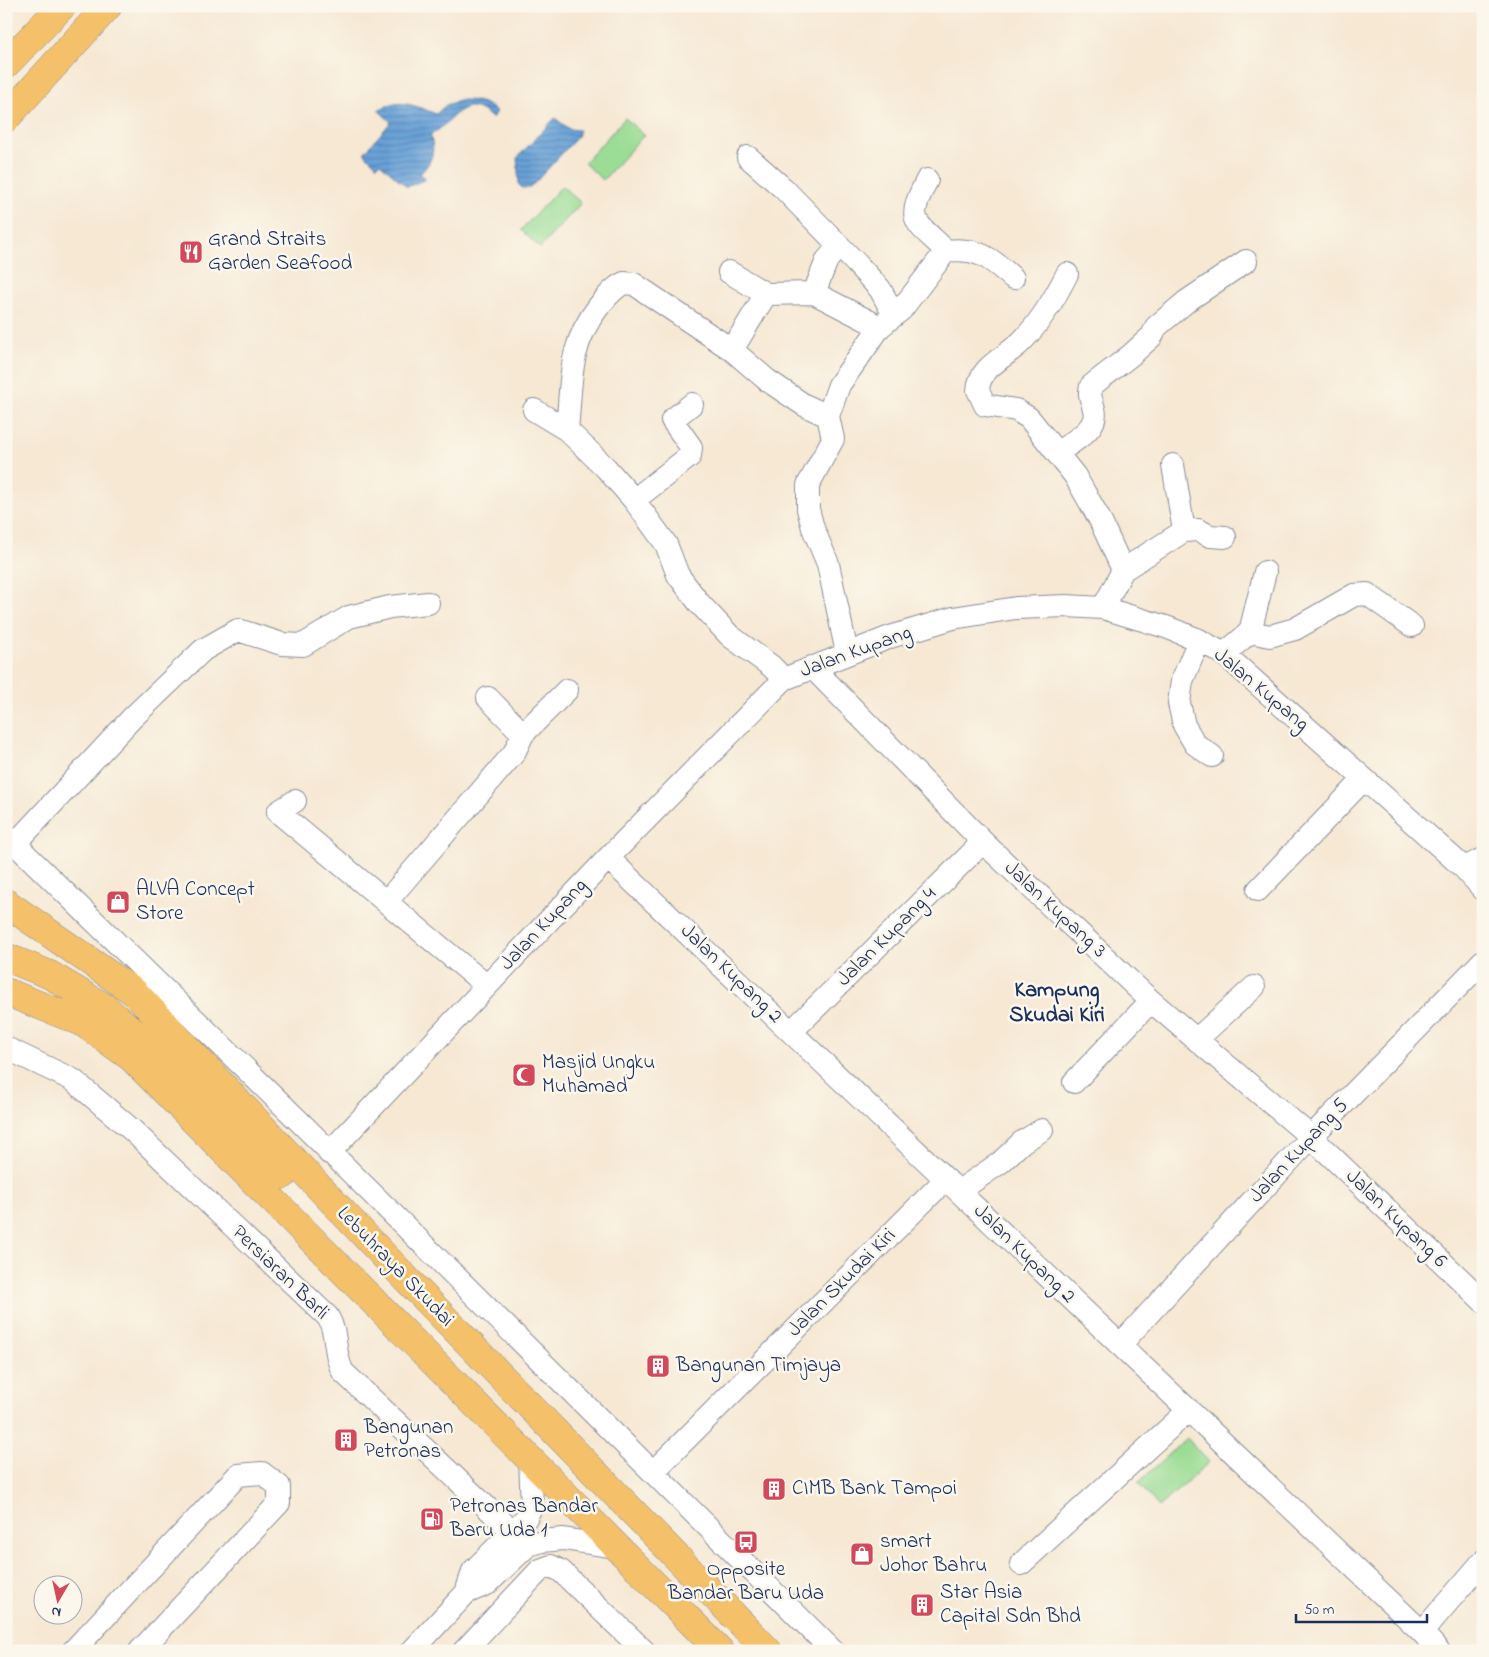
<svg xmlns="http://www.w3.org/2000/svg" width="1489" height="1657" viewBox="0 0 1489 1657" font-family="'Indie Flower',sans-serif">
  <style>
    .park { fill: #9bdd95; stroke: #5b867a }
    .water { fill: url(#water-rules); stroke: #42689a }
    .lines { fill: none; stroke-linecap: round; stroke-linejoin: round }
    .minor-casing { stroke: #888c98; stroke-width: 24 }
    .highway-casing { stroke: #888c98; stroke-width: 29 }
    .minor { stroke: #fff; stroke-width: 22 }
    .highway { stroke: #f4c16a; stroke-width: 28 }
    .labels { text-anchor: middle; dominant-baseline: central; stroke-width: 5; stroke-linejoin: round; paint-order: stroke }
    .poi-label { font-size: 21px; fill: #1b2f5e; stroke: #fbf7ec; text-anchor: start }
    .street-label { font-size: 21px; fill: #1b2f5e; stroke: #fbf7ec }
    .neighbourhood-label { font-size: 22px; font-weight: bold; fill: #1b2f5e; stroke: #fbf7ec }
  </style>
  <defs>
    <pattern id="water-rules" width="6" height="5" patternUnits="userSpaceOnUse" patternTransform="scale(1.25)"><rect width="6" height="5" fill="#68a1d7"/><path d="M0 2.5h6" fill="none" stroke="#5584b2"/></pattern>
  </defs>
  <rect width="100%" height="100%" fill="#fbf7ec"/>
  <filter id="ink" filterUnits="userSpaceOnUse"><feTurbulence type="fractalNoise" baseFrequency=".02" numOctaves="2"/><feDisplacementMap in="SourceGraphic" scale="10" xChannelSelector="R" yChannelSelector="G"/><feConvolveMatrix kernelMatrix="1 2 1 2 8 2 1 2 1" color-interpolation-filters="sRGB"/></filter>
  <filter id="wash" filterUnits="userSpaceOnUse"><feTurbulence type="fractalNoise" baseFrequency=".0096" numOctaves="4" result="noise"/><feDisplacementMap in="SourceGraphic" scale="20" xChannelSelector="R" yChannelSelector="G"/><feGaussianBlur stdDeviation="1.12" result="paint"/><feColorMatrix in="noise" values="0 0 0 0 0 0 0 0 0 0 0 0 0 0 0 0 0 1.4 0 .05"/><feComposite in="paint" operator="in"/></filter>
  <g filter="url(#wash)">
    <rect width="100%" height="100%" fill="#f6e8d3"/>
    <path class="park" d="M625 118 644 135 603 180 584 163Z
      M562 186 581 203 540 248 521 230Z
      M1187 1438 1209 1462 1159 1507 1138 1483Z"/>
    <path class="water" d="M460 100C475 100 485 101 497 112L492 118C461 90 455 123 430 135 436 151 432 162 420 174L426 179 407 187 380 163 377 166 364 153 391 122 378 110C400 98 414 105 436 114L446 105Z
      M555 118 569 129 579 130V135L530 188H522L519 185 517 158Z"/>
  </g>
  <g filter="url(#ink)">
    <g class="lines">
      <g class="minor-casing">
        <path id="minor" d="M748 157 784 189 856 263 880 289 894 315
          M927 180C905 223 915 220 946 251
          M729 272 766 294 814 293 880 327
          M1067 274C1055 298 1040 323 1021 342 1006 357 979 367 978 390L985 405 1016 410 1029 418 1075 476 1099 518 1123 570 1103 608
          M814 293 827 260 839 246
          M732 350 766 294
          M534 410 567 430 606 468 634 500 666 544 678 575 699 603 730 636 771 666 784 679
          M567 430C572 382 567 347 599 306 607 297 613 288 624 283L634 284 732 350 767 380 804 405 828 416
          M1057 453C1070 443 1100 429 1094 409 1092 400 1088 396 1091 386L1131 355 1152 336 1156 327 1187 301 1246 261
          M1173 465 1184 531
          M634 500 690 456 691 447 672 420 692 404
          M1123 570 1184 531 1198 530 1210 536 1225 537
          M1250 632 1270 636 1295 629 1354 595 1367 594 1412 626
          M1199 640 1182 681 1179 703 1184 725 1195 744 1212 756
          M847 653 828 564 813 528 808 509V485L833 439 828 416 839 385 880 327 901 310 946 251C978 247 990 258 1013 278
          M1224 654 1250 632 1265 572
          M812 667 983 842 1151 1001 1311 1137 1483 1301
          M523 734 567 690
          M295 801 278 812 487 986
          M6 835 302 1124 833 1651
          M15 844 132 718 203 650 238 630 282 644 303 645 349 617 390 607 428 603
          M608 858 1422 1632 1439 1651
          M1464 868 1483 859
          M1258 890 1364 779
          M386 902 514 753 523 734 488 698
          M791 1032 983 842
          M1197 1039 1254 987
          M6 1048 73 1080 132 1130 328 1317C338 1334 333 1354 343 1372L513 1532
          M1074 1082 1151 1001
          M329 1153 608 858 784 679 890 637 953 618 1016 608 1066 606 1103 608 1166 627 1199 640 1224 654 1464 868 1483 889
          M959 1191 1001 1162 1022 1142 1042 1130
          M1120 1345 1311 1137 1483 961
          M654 1471 946 1179
          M1021 1564 1189 1410
          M466 1593 473 1571 526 1518 532 1505 530 1461
          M1422 1632 1483 1561
          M73 1651 238 1475 262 1473 279 1486V1503L140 1651
          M412 1651 466 1593 487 1584 528 1545 542 1541 563 1539 615 1547
          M464 1651 540 1570 551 1566 561 1571 644 1651"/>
      </g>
      <g class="highway-casing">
        <path id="highway" d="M6 64 62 6
          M6 118 108 6
          M6 903 134 992 390 1262 768 1651
          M6 957 50 975 104 1007 153 1049 283 1175
          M6 992 82 1022 132 1058 720 1651"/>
      </g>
      <use href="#minor" class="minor"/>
      <use href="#highway" class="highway"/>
    </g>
  </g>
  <defs>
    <g id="restaurant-square" transform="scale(1.25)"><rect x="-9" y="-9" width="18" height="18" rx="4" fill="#d1495b" stroke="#fbf7ec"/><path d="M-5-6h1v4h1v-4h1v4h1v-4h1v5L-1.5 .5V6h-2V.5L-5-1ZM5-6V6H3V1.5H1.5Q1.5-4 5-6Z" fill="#fff"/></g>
    <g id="shop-square" transform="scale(1.25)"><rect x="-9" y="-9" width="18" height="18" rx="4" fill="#d1495b" stroke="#fbf7ec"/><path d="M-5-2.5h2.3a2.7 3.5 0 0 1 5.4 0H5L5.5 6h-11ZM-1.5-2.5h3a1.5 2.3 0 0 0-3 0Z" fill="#fff"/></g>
    <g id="mosque-square" transform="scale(1.25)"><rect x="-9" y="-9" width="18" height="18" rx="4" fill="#d1495b" stroke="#fbf7ec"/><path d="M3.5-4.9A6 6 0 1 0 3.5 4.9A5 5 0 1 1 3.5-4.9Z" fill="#fff"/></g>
    <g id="building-square" transform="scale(1.25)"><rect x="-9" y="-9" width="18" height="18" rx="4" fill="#d1495b" stroke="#fbf7ec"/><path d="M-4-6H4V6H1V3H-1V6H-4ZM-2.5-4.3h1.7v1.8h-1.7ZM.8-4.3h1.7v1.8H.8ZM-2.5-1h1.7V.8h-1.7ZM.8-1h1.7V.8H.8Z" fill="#fff"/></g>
    <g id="fuel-square" transform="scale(1.25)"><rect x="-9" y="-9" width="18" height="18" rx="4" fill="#d1495b" stroke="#fbf7ec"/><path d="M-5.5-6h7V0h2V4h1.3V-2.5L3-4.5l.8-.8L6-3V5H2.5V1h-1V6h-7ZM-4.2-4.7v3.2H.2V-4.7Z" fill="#fff"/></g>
    <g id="bus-square" transform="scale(1.25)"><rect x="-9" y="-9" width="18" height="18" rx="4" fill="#d1495b" stroke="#fbf7ec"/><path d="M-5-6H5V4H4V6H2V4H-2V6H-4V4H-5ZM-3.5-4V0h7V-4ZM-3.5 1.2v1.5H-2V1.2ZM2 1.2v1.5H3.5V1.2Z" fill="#fff"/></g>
  </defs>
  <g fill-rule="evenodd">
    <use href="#restaurant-square" x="191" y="252"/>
    <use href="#shop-square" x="118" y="902"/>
    <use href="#mosque-square" x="524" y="1075"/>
    <use href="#building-square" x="658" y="1366"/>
    <use href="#building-square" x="346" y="1440"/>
    <use href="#building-square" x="774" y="1489"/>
    <use href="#fuel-square" x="432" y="1519"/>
    <use href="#bus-square" x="746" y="1542"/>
    <use href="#shop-square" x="862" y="1554"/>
    <use href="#building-square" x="922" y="1605"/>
  </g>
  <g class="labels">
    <g class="poi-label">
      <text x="208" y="240">Grand Straits<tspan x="208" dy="24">Garden Seafood</tspan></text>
      <text x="136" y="890">ALVA Concept<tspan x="136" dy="24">Store</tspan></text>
      <text x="542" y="1063">Masjid Ungku<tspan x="542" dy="24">Muhamad</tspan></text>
      <text x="676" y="1366">Bangunan Timjaya</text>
      <text x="364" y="1428">Bangunan<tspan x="364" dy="24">Petronas</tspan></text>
      <text x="792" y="1489">CIMB Bank Tampoi</text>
      <text x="450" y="1507">Petronas Bandar<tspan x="450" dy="24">Baru Uda 1</tspan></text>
      <text x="880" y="1542">smart<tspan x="880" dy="24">Johor Bahru</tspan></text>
      <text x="746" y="1570" text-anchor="middle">Opposite<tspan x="746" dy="24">Bandar Baru Uda</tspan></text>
      <text x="940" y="1593">Star Asia<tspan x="940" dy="24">Capital Sdn Bhd</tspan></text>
    </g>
    <g class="street-label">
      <text transform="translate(856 652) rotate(-20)">Jalan Kupang</text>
      <text transform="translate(1261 690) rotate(40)">Jalan Kupang</text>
      <text transform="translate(1055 910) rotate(43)">Jalan Kupang 3</text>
      <text transform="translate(544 925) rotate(-47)">Jalan Kupang</text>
      <text transform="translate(887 937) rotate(-45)">Jalan Kupang 4</text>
      <text transform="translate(731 974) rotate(44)">Jalan Kupang 2</text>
      <text transform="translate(1299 1151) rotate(-47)">Jalan Kupang 5</text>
      <text transform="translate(1396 1219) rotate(44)">Jalan Kupang 6</text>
      <text transform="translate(1024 1254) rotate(44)">Jalan Kupang 2</text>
      <text transform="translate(395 1267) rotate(46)">Lebuhraya Skudai</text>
      <text transform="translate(280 1273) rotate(44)">Persiaran Barli</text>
      <text transform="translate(842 1283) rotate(-45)">Jalan Skudai Kiri</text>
    </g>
    <g class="neighbourhood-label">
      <text x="1057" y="991">Kampung<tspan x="1057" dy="25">Skudai Kiri</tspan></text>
    </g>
  </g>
  <rect width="1489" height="1657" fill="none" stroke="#fbf7ec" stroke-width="25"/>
  <g transform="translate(58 1600) rotate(189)"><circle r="24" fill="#fbf7ec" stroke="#a1a7b3"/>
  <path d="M0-4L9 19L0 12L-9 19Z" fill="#d1495b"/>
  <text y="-8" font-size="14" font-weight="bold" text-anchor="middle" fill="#1b2f5e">N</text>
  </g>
  <path d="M1296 1614v8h131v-8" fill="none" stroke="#1b2f5e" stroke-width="2.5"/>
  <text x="1304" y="1614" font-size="15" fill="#1b2f5e" stroke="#fbf7ec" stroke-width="4" paint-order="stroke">50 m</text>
</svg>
